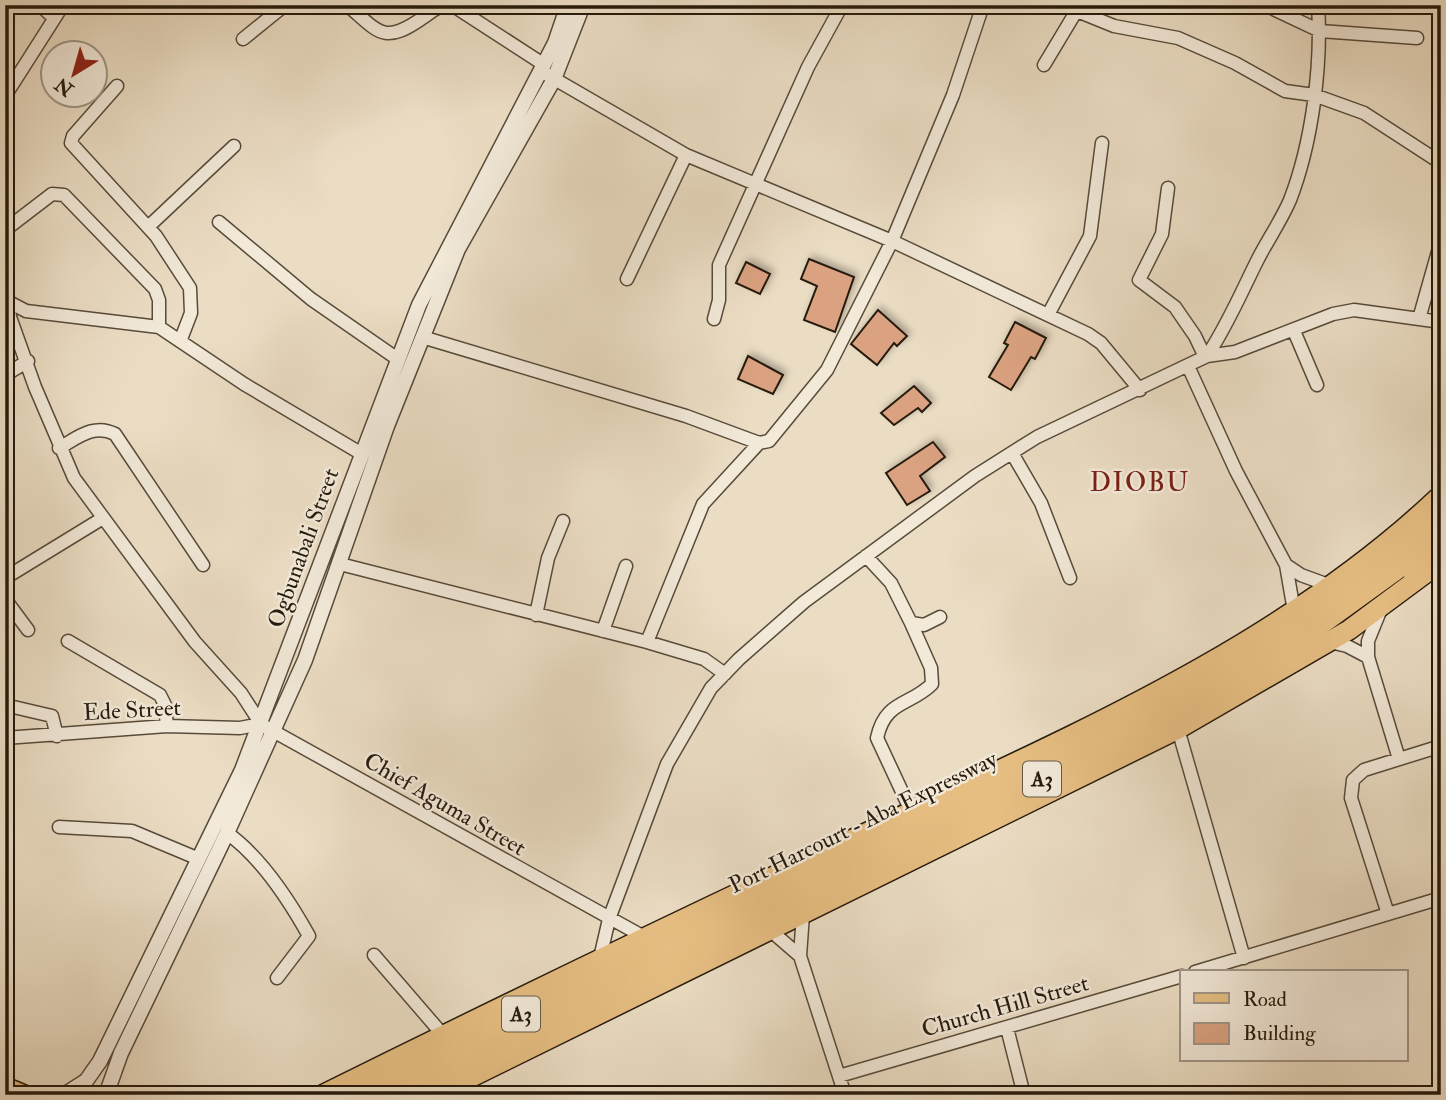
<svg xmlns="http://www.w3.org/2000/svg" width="1446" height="1100" viewBox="0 0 1446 1100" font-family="'IM FELL Double Pica',serif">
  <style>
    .building { fill: #dba281; stroke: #261a0c; stroke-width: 2; filter: url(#shadow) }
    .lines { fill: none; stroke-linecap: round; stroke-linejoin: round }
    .minor-casing { stroke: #574b3a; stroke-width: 15 }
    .tertiary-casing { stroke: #574b3a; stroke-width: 17 }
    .primary-casing { stroke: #261a0c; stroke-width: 22 }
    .trunk-casing { stroke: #261a0c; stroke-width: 22 }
    .minor { stroke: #f2e9d9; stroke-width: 12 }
    .tertiary { stroke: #f2e9d9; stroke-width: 14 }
    .primary { stroke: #e6be82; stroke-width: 19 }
    .trunk { stroke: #e6be82; stroke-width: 19 }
    .labels { text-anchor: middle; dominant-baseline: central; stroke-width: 5; stroke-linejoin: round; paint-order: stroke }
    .shield { fill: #f2e9d9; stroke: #63584a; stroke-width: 2 }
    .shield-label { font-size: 21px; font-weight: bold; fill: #261a0c }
    .street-label { font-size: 23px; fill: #261a0c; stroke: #f2e9d9 }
    .quarter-label { font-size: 26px; letter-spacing: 2px; fill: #7a1f14; stroke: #f2e9d9 }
  </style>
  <defs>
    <filter id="shadow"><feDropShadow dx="3.5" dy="-3.5" stdDeviation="3.5" flood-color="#0004"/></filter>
  </defs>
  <rect width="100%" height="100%" fill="#ebddc4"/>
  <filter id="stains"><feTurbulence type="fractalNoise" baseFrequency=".00286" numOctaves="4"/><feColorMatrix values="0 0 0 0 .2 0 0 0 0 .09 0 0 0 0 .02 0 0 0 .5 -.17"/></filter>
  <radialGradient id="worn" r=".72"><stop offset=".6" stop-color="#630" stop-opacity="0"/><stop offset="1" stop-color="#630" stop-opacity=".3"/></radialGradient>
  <path class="building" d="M809 259 854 277 835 332 804 320 817 286 801 279Z
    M746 262 770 274 760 294 736 283Z
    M878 310 907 336 897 346 894 343 877 365 851 344Z
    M1015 322 1046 338 1035 359 1031 357 1011 390 989 377 1008 345 1004 343Z
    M748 356 783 375 773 394 738 379Z
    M914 386 931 403 922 412 918 408 894 425 881 413Z
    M933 442 945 457 920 476 930 491 907 505 886 473Z"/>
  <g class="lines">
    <g class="minor-casing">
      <path id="minor" d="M40 5 54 18
        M347 5C379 32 383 45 421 19 429 14 436 7 445 5
        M452 5 543 64
        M1265 5 1320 31 1417 38
        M1077 11 1114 26 1178 38 1235 63 1285 91 1314 95 1364 113 1441 163
        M243 39 285 5
        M1044 65 1080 5
        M546 74 686 155 892 241 1088 334 1101 343 1140 390
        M117 86 73 136 71 143 156 236 190 288 191 313 181 339
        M5 96 63 5
        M1168 188 1162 234 1139 280 1175 307 1195 336 1205 357
        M219 222 311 299 399 360
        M148 227 234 146
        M5 230 52 194 64 195 155 289 159 300V327
        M627 279 686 155
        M5 300 26 311 159 327 244 384 362 454
        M8 302 10 317 35 387 74 478 195 642 241 693 261 724
        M1049 313 1090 236 1102 143
        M714 319 719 300V265L808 67 842 5
        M1419 319 1441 241
        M1294 331 1317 385
        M422 337 686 416 759 443 769 441 827 370 892 241 953 95 983 5
        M1207 356C1227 326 1241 293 1257 261 1267 241 1281 221 1290 200 1312 143 1322 66 1318 5
        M1188 366 1236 471 1286 565 1294 611
        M5 375 28 361
        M59 448C77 438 94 423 115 434L203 565
        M1012 453 1041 503 1070 578
        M866 556 891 583 911 623 924 625 940 617
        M340 564 647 642 704 659 725 674
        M1286 565 1301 575 1331 586
        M5 578 103 518
        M5 599 28 630
        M1381 609 1368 641V657L1399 759
        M536 615 548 558 563 521
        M603 631 626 566
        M68 641 160 695 165 705 167 726
        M647 642 703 504 759 443
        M1330 642 1347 646 1368 657
        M5 705 52 716 57 736
        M264 726 644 937
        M1178 729 1244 958
        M5 738 167 726 240 728 261 724
        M911 811 877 738C885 700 910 706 932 684L931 668 911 623
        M59 827 132 831 199 859
        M227 833C261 857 289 900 309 936L277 978
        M803 914 800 956 845 1095
        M1388 914 1351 798 1353 780 1364 770 1441 746
        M770 930 800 956
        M374 955 443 1035
        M600 958 609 919 667 764 711 688 739 659 804 602 975 476 1037 437 1207 356 1235 352 1333 314 1354 310 1441 322
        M1195 972 1441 898
        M1007 1028 1024 1095
        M839 1076 1182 976"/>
    </g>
    <g class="tertiary-casing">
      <path id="tertiary" d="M64 1095 86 1081 100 1061 242 770 419 305 555 43 568 5
        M106 1095 121 1053 227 833 305 660 387 426 458 249 554 79 583 5"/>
    </g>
    <g class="primary-casing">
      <path id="primary" d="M5 1087 24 1095
        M322 1095C504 1005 686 917 870 831 1068 737 1280 648 1441 495
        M435 1095 1178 729 1349 630 1438 564"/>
    </g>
    <g class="trunk-casing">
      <path id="trunk" d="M1396 543 1417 517
        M1412 571 1441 558
        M358 1095 1142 713 1334 601 1441 515
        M394 1095 1195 703 1304 637 1441 538"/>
    </g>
    <use href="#minor" class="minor"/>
    <use href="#tertiary" class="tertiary"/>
    <use href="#primary" class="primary"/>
    <use href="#trunk" class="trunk"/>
  </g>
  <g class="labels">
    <g class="shield">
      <rect x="1023" y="761.5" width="38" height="35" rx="5"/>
      <rect x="502" y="996.5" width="38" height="35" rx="5"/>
    </g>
    <g class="shield-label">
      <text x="1042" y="779">A3</text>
      <text x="521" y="1014">A3</text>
    </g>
    <g class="street-label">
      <text transform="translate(303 548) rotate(-70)">Ogbunabali Street</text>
      <text transform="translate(132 710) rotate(-3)">Ede Street</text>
      <text transform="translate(445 804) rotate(30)">Chief Aguma Street</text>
      <text transform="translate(863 822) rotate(-26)">Port Harcourt - Aba Expressway</text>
      <text transform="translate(1005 1006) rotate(-16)">Church Hill Street</text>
    </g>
    <g class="quarter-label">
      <text x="1140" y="483">DIOBU</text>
    </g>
  </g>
  <rect width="1446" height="1100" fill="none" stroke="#ebddc4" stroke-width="28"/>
  <rect x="7" y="7" width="1432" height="1086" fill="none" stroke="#261a0c" stroke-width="3.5"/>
  <rect x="14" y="14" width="1418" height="1072" fill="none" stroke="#261a0c" stroke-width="2"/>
  <rect x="1180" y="970" width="228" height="91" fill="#f2e9d9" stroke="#a09687" stroke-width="2"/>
  <rect x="1194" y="993" width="35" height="10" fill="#e6be82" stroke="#a09687" stroke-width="2"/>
  <text x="1243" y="1006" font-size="21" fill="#261a0c">Road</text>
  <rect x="1194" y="1023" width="35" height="21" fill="#dba281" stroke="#a09687" stroke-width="2"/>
  <text x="1243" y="1040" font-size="21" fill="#261a0c">Building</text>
  <g transform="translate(74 74) rotate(217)"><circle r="33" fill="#f2e9d9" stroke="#a09687" stroke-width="2"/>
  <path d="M0-5L12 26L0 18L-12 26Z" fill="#8f2418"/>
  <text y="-10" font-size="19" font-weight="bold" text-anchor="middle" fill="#261a0c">N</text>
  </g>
  <rect width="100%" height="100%" filter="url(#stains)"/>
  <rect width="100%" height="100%" fill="url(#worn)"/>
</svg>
